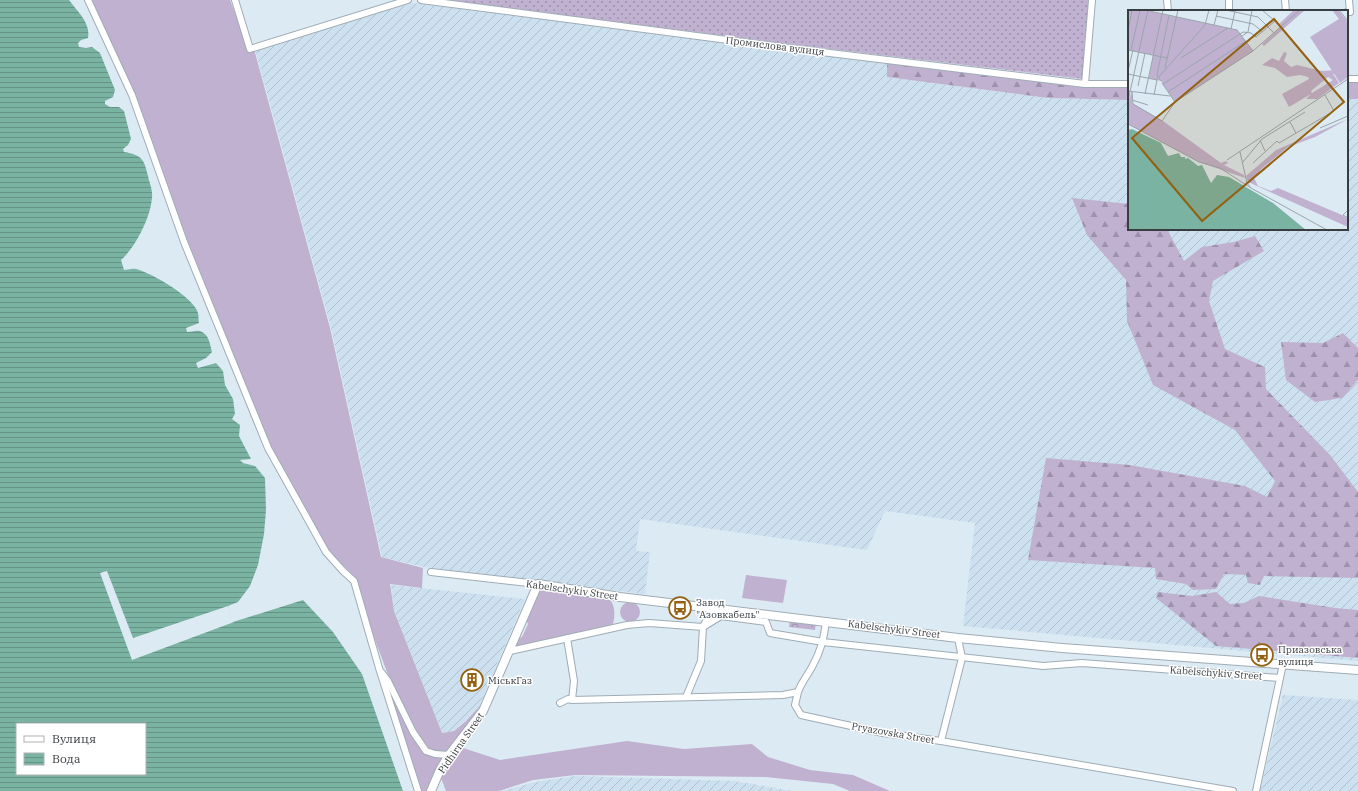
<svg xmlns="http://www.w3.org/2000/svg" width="1358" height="791" viewBox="0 0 1358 791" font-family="'IBM Plex Serif',serif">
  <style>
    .industrial { fill: url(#industrial-furrows) }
    .grass { fill: #c0b1d1 }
    .forest { fill: url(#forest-firs) }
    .park { fill: url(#park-crowns) }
    .garden { fill: url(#garden-dots) }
    .water { fill: url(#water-rules); fill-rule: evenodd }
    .pier { fill: #dceaf4 }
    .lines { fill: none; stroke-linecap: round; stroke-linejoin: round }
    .minor-casing { stroke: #9facb5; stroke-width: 8 }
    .tertiary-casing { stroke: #9facb5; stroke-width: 10 }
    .minor { stroke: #fff; stroke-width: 6 }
    .tertiary { stroke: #fff; stroke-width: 8 }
    .labels { text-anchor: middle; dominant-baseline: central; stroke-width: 3; stroke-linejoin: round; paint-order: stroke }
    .street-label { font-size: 10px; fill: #383d41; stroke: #fff }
    .poi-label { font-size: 10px; fill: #383d41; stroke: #fff; text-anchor: start }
    .inset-road { fill: none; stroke: #9aa5ac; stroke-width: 1 }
    .view { fill: #936111; fill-opacity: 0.15; stroke: #936111; stroke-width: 2 }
    .inset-edge { fill: none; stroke: #383d41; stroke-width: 2 }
  </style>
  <defs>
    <pattern id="industrial-furrows" width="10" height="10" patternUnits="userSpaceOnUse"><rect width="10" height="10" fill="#cce0ef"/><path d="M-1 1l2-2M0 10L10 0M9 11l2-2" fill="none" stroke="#b0c1ce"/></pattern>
    <pattern id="forest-firs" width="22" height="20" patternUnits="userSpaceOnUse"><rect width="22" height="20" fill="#c0b1d1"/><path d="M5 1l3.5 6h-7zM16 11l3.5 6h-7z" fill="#9d91ab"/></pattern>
    <pattern id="park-crowns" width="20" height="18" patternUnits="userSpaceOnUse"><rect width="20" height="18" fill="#c0b1d1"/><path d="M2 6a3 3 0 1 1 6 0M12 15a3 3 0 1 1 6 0" fill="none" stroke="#9d91ab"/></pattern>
    <pattern id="garden-dots" width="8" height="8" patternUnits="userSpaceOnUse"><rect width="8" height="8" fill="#c0b1d1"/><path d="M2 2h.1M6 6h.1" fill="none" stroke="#9d91ab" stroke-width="1.8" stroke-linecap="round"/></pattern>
    <pattern id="water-rules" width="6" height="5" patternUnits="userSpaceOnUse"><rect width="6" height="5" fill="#7ab3a1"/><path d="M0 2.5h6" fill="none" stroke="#659385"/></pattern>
  </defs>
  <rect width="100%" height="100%" fill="#dceaf4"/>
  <path class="industrial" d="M413 3 887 63V77L1048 98 1129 100V229H1347V99H1358V661L963 626 975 523 885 511 867 550 640 519 636 551 650 552 645 594 424 567 382 557 331 328 255 49Z
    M391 585 525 599 480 704 465 721 453 731 442 733 394 610Z
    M1283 695 1358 700V791H1260Z
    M575 776 735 781 792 791H503L535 782Z"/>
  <path class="grass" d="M91 0H230L249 50 254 49 330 328 381 557 423 568 422 588 390 584 394 611 442 733 454 731 466 721 481 704 469 724 451 749 444 752 436 751 428 748 423 743 390 680 372 632 355 578 348 570 328 551 269 447 188 242 150 138Z
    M1347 81H1358V99H1347Z
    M746 575 787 580 783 603 742 598Z
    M542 588C556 590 601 593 610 600 616 606 615 620 612 627L515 647 519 638 522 637 528 624 526 620 537 593Z
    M620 612a10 10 0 1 1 20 0a10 10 0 1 1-20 0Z
    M390 694H392L416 742 422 750 442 757 443 759 428 791H422L402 735Z
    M627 741 684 749 752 744 768 757 810 770 853 775 890 791H850L833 784 766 777 575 775 533 780 499 791H446L441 778 445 768 460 747 500 760Z"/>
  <path class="forest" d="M887 63 1129 86V100L1048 98 887 77Z
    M1072 198 1129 204V229H1167L1184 261 1202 247 1234 242 1255 236 1264 251 1213 281 1209 301 1225 349 1265 367 1266 389 1330 455 1358 492V578L1264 576 1260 585 1248 583 1246 575 1224 574 1216 589 1193 590 1186 584 1156 579 1155 568 1028 560 1046 458 1130 465 1245 486 1267 497 1275 481 1235 430 1153 385 1127 321 1126 280 1087 235Z
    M1343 333 1358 348V380L1342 398 1315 402 1286 380 1281 342 1323 343Z
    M1158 592 1192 596 1216 592 1230 604 1244 603 1259 596 1335 608 1358 610V658L1216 646 1156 598Z"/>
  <path class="park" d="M790 620 816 623 815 630 789 627Z"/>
  <path class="garden" d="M443 0H1089L1083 79 805 46Z"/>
  <path class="water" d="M0 0H69C77 11 91 23 88 38L81 40 78 43 79 47 86 48 92 47 100 53 115 90 113 97 105 101V104L110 107H119L124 111 131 139 128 145 123 149 124 152C142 155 144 159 148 176 149 182 153 190 152 197 151 217 135 248 121 260L124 270C127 270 132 268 136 269 150 272 195 298 198 313 199 316 198 320 199 323L186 328 187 332C191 332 196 330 200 331 209 334 210 344 212 352L206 358 196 363 198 368 216 363 223 371 225 385 233 399 235 414 232 419 240 425 239 436 251 459 240 460 243 463 255 466 265 478 266 510 264 534 258 565 250 586 238 602 228 606 233 622 303 600 333 632 362 674 403 791H0ZM17 724H145V774H17Z"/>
  <path class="pier" d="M107 571 133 638 228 606 234 622 132 660 100 573Z"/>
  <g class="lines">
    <g class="minor-casing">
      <path id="minor" d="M88 0 132 95 184 242 268 448 326 552 343 571 354 581 379 668 418 791
        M235 0 250 49 408 0
        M421 0 805 50 1085 84H1129
        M1167 0 1168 11
        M1229 0V11
        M1285 0 1286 11
        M1347 12H1350L1349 0
        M1347 79H1358
        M1085 84 1092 0
        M431 572 538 584
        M567 638 574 681 572 700
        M510 651 627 625 649 623 703 627 721 616 766 622 770 633 823 642 1043 666 1082 663 1280 678
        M382 673 388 681 413 732 426 751 435 754 449 755
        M798 692C801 683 807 676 812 667 821 651 824 638 826 621
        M686 697 701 661 703 627 713 607
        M560 703 568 699 572 700 783 695 798 692 795 705 801 715 883 733 941 741 1233 791
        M941 741 962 658 958 638
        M1256 791 1283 664"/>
    </g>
    <g class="tertiary-casing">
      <path id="tertiary" d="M431 791 440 770 449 755 483 711 538 584 620 597 958 638 1062 648 1358 670"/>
    </g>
    <use href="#minor" class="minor"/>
    <use href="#tertiary" class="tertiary"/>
  </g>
  <defs>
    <g id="bus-ring" transform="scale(1.15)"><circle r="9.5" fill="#fff" stroke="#936111" stroke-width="1.5"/><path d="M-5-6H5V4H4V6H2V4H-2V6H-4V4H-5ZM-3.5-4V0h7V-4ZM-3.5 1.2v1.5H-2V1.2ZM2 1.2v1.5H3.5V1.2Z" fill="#936111"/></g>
    <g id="building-ring" transform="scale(1.15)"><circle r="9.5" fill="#fff" stroke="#936111" stroke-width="1.5"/><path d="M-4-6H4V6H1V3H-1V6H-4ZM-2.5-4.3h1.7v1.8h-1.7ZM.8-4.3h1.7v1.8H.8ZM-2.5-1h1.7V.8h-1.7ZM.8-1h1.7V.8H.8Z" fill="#936111"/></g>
  </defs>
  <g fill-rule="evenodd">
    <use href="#bus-ring" x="680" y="608"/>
    <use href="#bus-ring" x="1262" y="655"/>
    <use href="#building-ring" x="472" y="680"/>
  </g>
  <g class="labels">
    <g class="street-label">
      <text transform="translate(775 46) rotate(7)">Промислова вулиця</text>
      <text transform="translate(572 590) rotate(8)">Kabelschykiv Street</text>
      <text transform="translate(894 629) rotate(7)">Kabelschykiv Street</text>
      <text transform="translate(1216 673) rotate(4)">Kabelschykiv Street</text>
      <text transform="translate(893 733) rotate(10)">Pryazovska Street</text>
      <text transform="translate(461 743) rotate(-55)">Pidhirna Street</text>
    </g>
    <g class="poi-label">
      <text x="696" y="602">Завод<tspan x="696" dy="12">"Азовкабель"</tspan></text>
      <text x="1278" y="649">Приазовська<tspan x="1278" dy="12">вулиця</tspan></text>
      <text x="488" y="680">МіськГаз</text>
    </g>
  </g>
  <g transform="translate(1128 10)">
    <rect width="220" height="220" fill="#dceaf4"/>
    <path d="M166 0H177L136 36 134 34 154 16 151 14ZM204 0H210L220 12V67L212 73 182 27 211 9ZM4 81V93L35 111 93 153 98 151 100 153 96 155 116 165 117 168 71 152 0 114V92ZM220 109 187 127 160 137 133 159 126 168 130 176 143 181 150 178 214 205 220 209V217L120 172 118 166 148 140Z" fill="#c0b1d1"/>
    <path d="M214 20 218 22 215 24 217 26 211 32V26L207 29 205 24ZM217 29 220 30 218 44 213 43 214 36 209 40ZM156 42 159 43 156 51 163 57 169 55 194 61 209 60 210 62 205 64 211 73 189 89H178L183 84 161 97 154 84 181 69 180 67 172 65 159 67 147 58 134 55 144 48 151 51ZM200 67 205 70 184 83 183 81ZM220 48V59L211 60 207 55Z" fill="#c0b1d1" fill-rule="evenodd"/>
    <path d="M0 0H16L109 20 125 41 47 92 33 71 21 68 25 45 0 40Z" fill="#c0b1d1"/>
    <path d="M4 119 33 133 40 146 51 143 53 147H57V149L60 148 70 156 74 155 83 173 89 165 101 167 145 193 178 220H0V120Z" fill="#7ab3a1"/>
    <path class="inset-road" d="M17 0 109 20 125 41M98 0 130 7 146 23M211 0 220 11M88 6 125 14 135 22M86 15 90 0M103 19 107 1M0 21 4 0M114 26 120 22 124 0M0 40 39 48M3 40 12 0M53 48 100 18M37 58 50 0M0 61 5 40M0 64 29 70M28 70 77 15 81 0M33 71 29 65 41 5M34 73 47 92M35 74 115 22 123 23 128 27 147 11 134 0M10 76 17 43M0 81 42 86M4 81 5 94 34 111 47 92 125 41 172 0M40 82 118 31M17 84 35 0M26 85 29 70M4 90 20 95M0 91 20 0M162 112 168 123M0 114 71 152 92 158 123 178M192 118 220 106M132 130 137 141M112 142 119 173 123 178 199 220M99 150 220 69M115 152 134 129 177 102M125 153 149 131 151 133 206 101 197 85M220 200 215 205 220 208"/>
    <path class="view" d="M146 9 216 92 74 211 4 128Z"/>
    <rect width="220" height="220" class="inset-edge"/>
  </g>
  <rect x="16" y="723" width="130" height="52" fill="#ffffff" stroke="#afb1b3"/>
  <rect x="24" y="736" width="20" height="6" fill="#ffffff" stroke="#afb1b3"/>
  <text x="52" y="743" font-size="12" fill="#383d41">Вулиця</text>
  <rect x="24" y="753" width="20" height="12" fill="url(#water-rules)" stroke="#afb1b3"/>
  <text x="52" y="763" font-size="12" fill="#383d41">Вода</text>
</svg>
